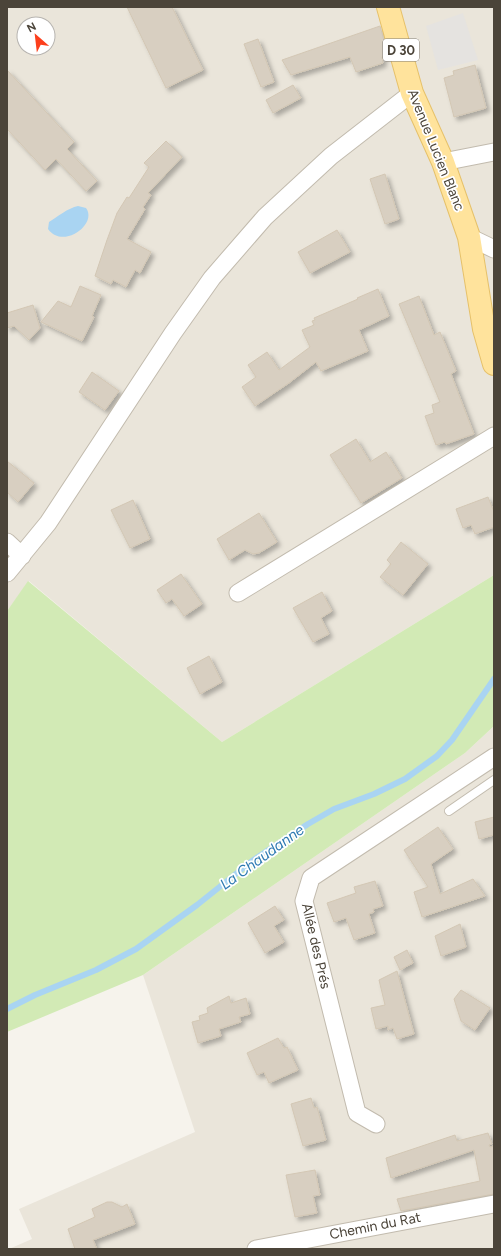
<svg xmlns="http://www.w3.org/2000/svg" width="501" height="1256" viewBox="0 0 501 1256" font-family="Figtree,sans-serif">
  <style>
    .residential { fill: #eae5da; fill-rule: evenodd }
    .green { fill: #d2eab5 }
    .parking { fill: #e5e3e0 }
    .water { fill: #a9d4f2 }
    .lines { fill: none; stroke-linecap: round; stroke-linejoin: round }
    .stream { stroke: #a9d4f2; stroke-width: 6 }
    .building { fill: #d8cfc1; stroke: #d3c7b4; filter: url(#shadow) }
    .service-casing { stroke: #c2bbae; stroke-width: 10 }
    .minor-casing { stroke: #c2bbae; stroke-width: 19 }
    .primary-casing { stroke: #e6c16a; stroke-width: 24 }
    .service { stroke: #fff; stroke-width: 8 }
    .minor { stroke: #fff; stroke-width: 17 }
    .primary { stroke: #ffe39c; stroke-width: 22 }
    .labels { text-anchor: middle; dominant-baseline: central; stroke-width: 3.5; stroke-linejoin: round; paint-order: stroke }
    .shield { fill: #fff; stroke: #817c74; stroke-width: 1 }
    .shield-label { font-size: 13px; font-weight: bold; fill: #4b4439 }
    .street-label { font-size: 14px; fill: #4b4439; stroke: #fff }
    .water-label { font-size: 15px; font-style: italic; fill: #2e7ab2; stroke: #fff }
  </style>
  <defs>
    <filter id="shadow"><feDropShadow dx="3.5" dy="3.5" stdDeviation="2" flood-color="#0004"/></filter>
  </defs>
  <rect width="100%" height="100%" fill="#f6f3ec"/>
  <path class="residential" d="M7 7H494V575L222 742 29 581 7 611ZM24 24H48V48H24Z
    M494 726V1249H9L32 1239 19 1209 195 1132 143 975 465 753Z"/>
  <path class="green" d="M494 575V726L465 753 143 975 7 1032V611L28 581 222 742Z"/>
  <path class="parking" d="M463 13 478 60 438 70 426 26Z"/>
  <path class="water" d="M78 206 86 208C98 224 63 250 48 229L49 222C57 217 68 208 78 206Z"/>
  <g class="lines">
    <path class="stream" d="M7 1009 35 995 96 970 136 949 197 905 252 861 308 824 334 809 374 794 405 779 437 756 452 740 494 679"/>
  </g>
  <path class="building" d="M127 7H172L203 70 166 88Z
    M380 26 388 55 382 57 383 63 356 72 350 57 291 75 282 60Z
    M258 39 274 82 261 87 244 44Z
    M475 65 486 108 454 117 444 78 454 75 453 71Z
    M7 70 74 142 67 149 97 181 86 191 56 159 45 170 7 129Z
    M293 85 301 98 273 113 266 100Z
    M166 141 182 157 148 193 151 195 143 207 145 209 127 239 151 252 140 273 135 270 126 287 113 280 111 284 95 276 107 240 117 213 127 197 129 198 149 167 144 163Z
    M385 174 399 219 385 224 370 179Z
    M337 230 350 252 310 273 298 252Z
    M80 286 101 295 92 316 94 317 82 341 41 322 58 301 71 307Z
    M378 289 389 316 359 330 368 351 321 371 316 362 289 383 255 406 242 387 256 377 248 365 267 352 279 370 310 347 302 330 314 325 312 321 315 320 314 318 358 299 357 298Z
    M419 296 434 335 440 332 456 371 451 374 474 434 446 444 445 442 436 445 425 416 434 413 432 405 440 402 399 304Z
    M33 305 40 328 29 340 14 326 7 328V313Z
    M92 372 119 391 105 410 79 392Z
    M356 439 370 462 386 452 402 478 361 503 330 455Z
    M7 461 34 483 18 502 7 492Z
    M488 497 494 512V527L475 534 471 525 463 528 456 509Z
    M133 500 150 539 130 548 111 510Z
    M259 513 277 542 259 553 253 554 245 550 229 560 217 539Z
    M401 542 428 564 403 595 380 577 391 564 387 560Z
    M181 574 202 604 184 616 172 599 166 603 157 590Z
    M322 592 332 611 321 618 329 634 313 642 293 608Z
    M209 656 222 682 200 694 187 668Z
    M494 817V835L479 839 475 822Z
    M438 827 453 849 431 864 440 894 473 879 485 896 422 917 414 892 428 887 404 850Z
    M375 881 383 906 373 909 374 912 369 914 375 933 354 940 346 918 334 922 327 903 356 893 354 887Z
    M275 906 284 920 274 926 284 942 265 953 248 923Z
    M460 924 466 947 441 956 435 936Z
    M407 950 413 963 400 970 394 957Z
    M397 971 414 1034 397 1039 393 1028 388 1030V1026L376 1029 371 1008 385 1005 379 980Z
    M461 990 490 1008 475 1030 461 1021 454 999Z
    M229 996 231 1003 246 998 250 1014 239 1017 241 1022 219 1029 221 1036 198 1043 192 1022 200 1020 199 1016 208 1013 207 1008Z
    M278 1038 284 1048 287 1047 298 1070 269 1083 264 1072 257 1075 247 1053Z
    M311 1098 314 1108 317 1107 326 1140 303 1146 291 1104Z
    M488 1133 492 1144 489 1145 490 1147 494 1146V1194L401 1211 397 1199 480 1181 474 1150 391 1178 386 1158 455 1135 457 1141Z
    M315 1170 320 1195 313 1196 317 1213 295 1217 286 1175Z
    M107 1202H112L122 1207 127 1204 135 1224 93 1240 97 1249H75L68 1229 95 1217 92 1209Z"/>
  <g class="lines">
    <g class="service-casing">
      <path id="service" d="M449 811 494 780"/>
    </g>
    <g class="minor-casing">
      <path id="minor" d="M443 162 494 152
        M469 237 494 249
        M7 542 22 556
        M7 573 48 523 173 333 212 278 265 217 331 156 412 93
        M238 593 494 436
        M376 1124 357 1113 304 901 311 878 494 757
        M256 1249 494 1204"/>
    </g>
    <g class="primary-casing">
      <path id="primary" d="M388 7 412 93 443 162 469 237 484 329 494 364"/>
    </g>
    <use href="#service" class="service"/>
    <use href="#minor" class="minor"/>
    <use href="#primary" class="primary"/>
  </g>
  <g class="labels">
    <rect class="shield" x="383" y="39" width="36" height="22" rx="3"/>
    <g class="shield-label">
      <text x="401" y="50">D 30</text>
    </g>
    <g class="street-label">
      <text transform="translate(436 150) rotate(68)">Avenue Lucien Blanc</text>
      <text transform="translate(316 946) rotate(77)">Allée des Prés</text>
      <text transform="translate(375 1226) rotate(-11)">Chemin du Rat</text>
    </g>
    <g class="water-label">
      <text transform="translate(262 857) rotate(-36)">La Chaudanne</text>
    </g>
  </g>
  <rect width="501" height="1256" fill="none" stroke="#4b4439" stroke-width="16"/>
  <g transform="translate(36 36) rotate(332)"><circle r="19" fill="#ffffff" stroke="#b7b4b0"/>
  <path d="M0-3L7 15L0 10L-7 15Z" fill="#fc3f1d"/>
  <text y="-6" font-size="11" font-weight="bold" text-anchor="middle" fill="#4b4439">N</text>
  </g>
</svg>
